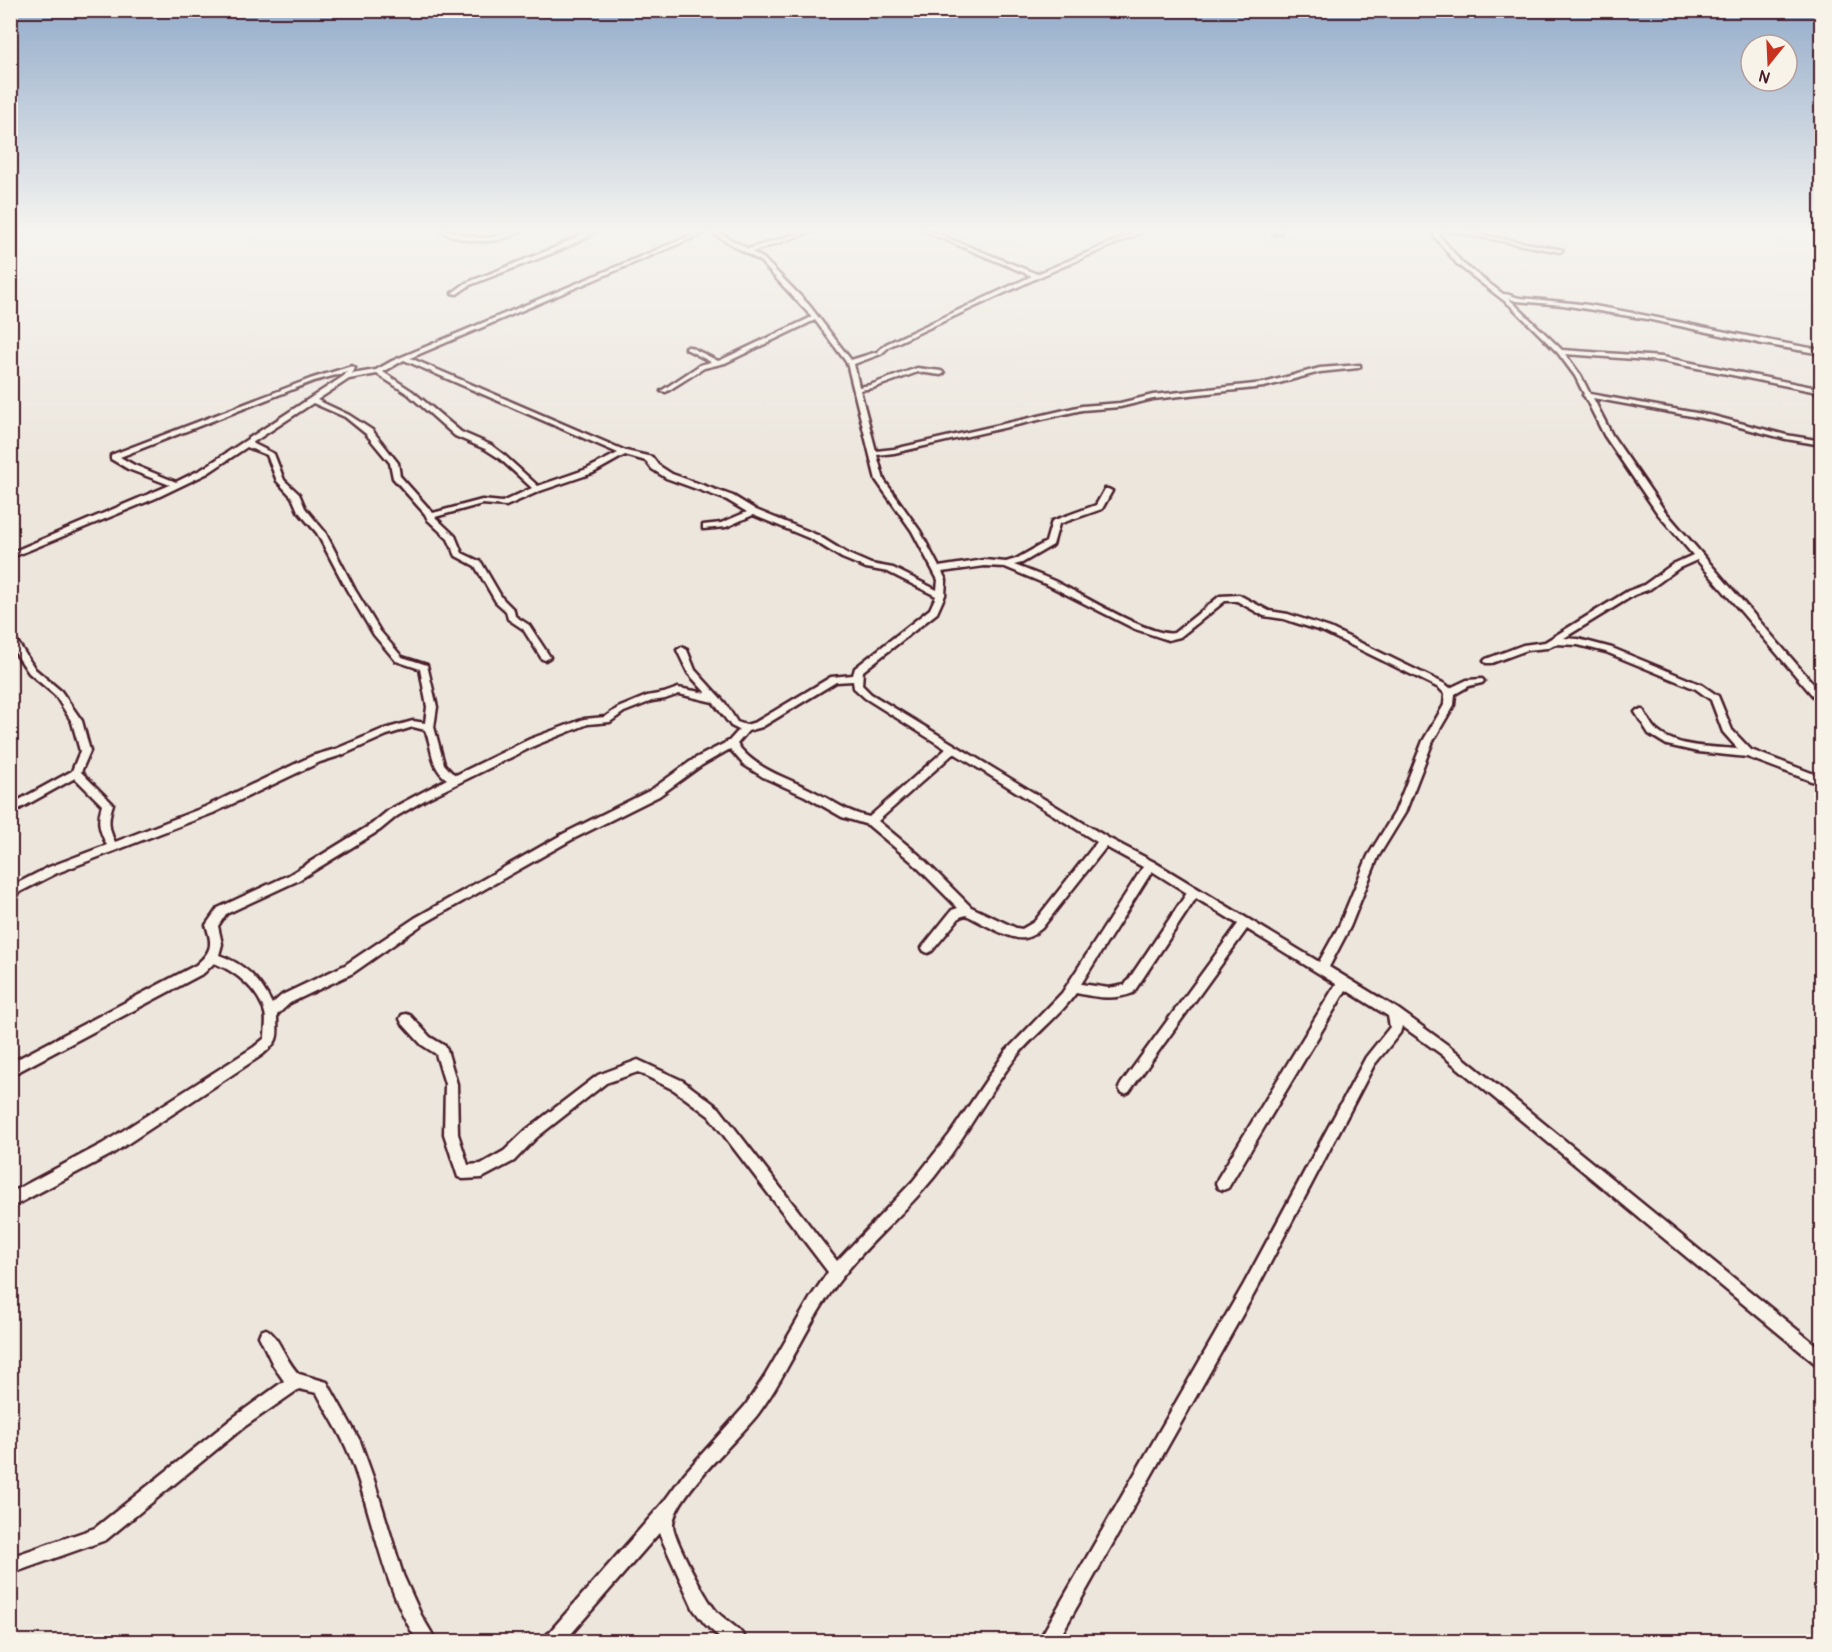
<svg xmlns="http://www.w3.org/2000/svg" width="1832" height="1652" viewBox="0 0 1832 1652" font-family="Pangolin,sans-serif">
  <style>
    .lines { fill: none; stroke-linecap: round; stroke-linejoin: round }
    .street-casing { stroke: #4a1f2b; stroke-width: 5 }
    .street { fill: #f7f3e8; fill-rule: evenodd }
  </style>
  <rect width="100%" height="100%" fill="#ece6dd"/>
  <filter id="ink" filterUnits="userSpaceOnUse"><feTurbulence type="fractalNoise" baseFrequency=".0167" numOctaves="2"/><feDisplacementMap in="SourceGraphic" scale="12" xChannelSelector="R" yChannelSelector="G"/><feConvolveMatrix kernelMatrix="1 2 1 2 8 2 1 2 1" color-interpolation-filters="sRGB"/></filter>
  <g filter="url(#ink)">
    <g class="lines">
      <g class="street-casing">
        <path id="street" d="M439 230C455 229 469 239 485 238 498 238 510 229 522 230 497 246 465 244 439 230Z
          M591 230H597L589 236 558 251 470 285 457 294 452 293 466 283 554 248Z
          M704 230H714L748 249 810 230H816L752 252 764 259 809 305 851 360 877 352 886 344 1032 276 922 230H928L1037 274 1141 230H1147L1039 277 890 346 881 354 854 364 859 387 870 385 917 368 941 371 944 373 941 375 918 372 873 388 860 390 876 451 894 449 1082 406 1120 403 1153 395 1264 383 1320 368 1360 365V367L1358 368 1320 372 1264 387 1153 399 1120 407 1082 410 894 453 877 455 884 480 920 531 939 567 984 560 1006 562 1016 559 1046 542 1052 521 1096 505 1105 489H1108L1112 491 1102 509 1059 524 1053 545 1022 563 1014 565C1027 570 1041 575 1054 581 1078 592 1151 638 1174 633L1220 596 1239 595 1269 611 1288 614 1330 628 1445 684 1450 688 1467 680 1482 679 1484 681 1482 683 1469 686 1455 694 1454 705 1433 741 1405 813 1378 857 1350 927 1329 967 1398 1009 1449 1046 1822 1350V1367L1817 1365 1441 1054 1402 1026 1400 1033 1374 1065 1254 1294 1057 1642H1038L1244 1284 1366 1057 1390 1027 1388 1016 1346 990 1228 1188 1223 1190 1218 1188 1216 1183 1218 1178 1336 984 1247 929 1129 1092 1125 1094 1121 1092 1119 1088 1121 1084 1238 924 1196 898 1133 993C1113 1001 1096 997 1076 993 1059 1017 1035 1034 1017 1056 987 1094 965 1138 935 1176 907 1211 871 1240 843 1276 809 1318 790 1371 758 1414 739 1439 674 1496 673 1525 673 1538 708 1603 718 1613 727 1622 742 1629 747 1642H724L705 1624 694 1610 659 1533 564 1642H543L546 1636 663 1503 684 1474 745 1406 765 1376 811 1297 828 1272 709 1116 674 1090 638 1072 606 1083 536 1138 514 1161 482 1178 463 1179 458 1177 444 1134 445 1084 436 1054 422 1045 402 1023 400 1019 402 1015 406 1014 410 1015 430 1037 445 1046 447 1050 457 1084 458 1134 468 1165 481 1164 504 1151 526 1130 598 1075 638 1060 683 1081 719 1108 837 1261 913 1181 950 1134 1006 1051 1062 993 1143 867 1106 847 1042 928C1037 932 1031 937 1025 938 1011 941 979 921 966 915L960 917 932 951 928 953 924 951 922 948 924 945 952 910 958 908 911 861 868 825 842 817 805 796 763 777 744 765 730 749 702 765 659 796 571 840 423 924 353 973 290 1003 277 1015C277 1038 281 1039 262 1055L112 1154 10 1208V1193L102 1144 254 1047 265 1038C265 1030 267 1020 265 1013 259 990 235 971 214 963L204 973 10 1076V1063L196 965C212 951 213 945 206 925L218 908 289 875 372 824 389 810 447 779C430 768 433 747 425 730L413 727 387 735 342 755 320 762 213 813 57 873 10 897V887L49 867 107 845C99 830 97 821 102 805L75 778 10 814V805L72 771 80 751 72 722 55 695 29 673 10 645V634L13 635 35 669 61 691 82 721 90 751 81 772 113 804C108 819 108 828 115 842L205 807 312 756 336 749 381 730 413 721 425 723 427 707 420 669 396 661 374 635 347 590 317 533 298 511 292 497 277 481 267 455 247 447 208 473 156 498 10 558V553L170 485 128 469 111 459V455L310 379 352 366 355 368 352 374 376 370 392 361ZM709 231 760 261 812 317 721 360 718 361 690 347H686V349L711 362 700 365 661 391 666 392 704 368 725 363 815 320 847 363 876 480 912 531 938 580 937 590 893 568 871 564 848 554 817 535 756 510 733 496 672 474 658 465 652 457 626 451 410 358ZM404 360 618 453 587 469 538 486 504 455 491 445 461 432 412 391 383 372ZM347 372 344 376 202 469 176 482 134 465 120 457 314 381ZM377 374 408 394 455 436 485 449 499 458 532 488 502 502 482 500 433 513 400 476 398 463 372 430 349 415 317 400 349 379ZM313 403 345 417 366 434 390 463 393 478 425 514 428 520 448 539 456 556 475 566 496 602 506 611 508 619 523 629 542 659 545 660 550 657 529 625 515 616 514 610 502 598 481 562 462 553 455 536 435 517 482 504 506 506 540 491 593 473 625 455 646 461 652 469 666 478 727 500 747 512 721 523 703 525V529L726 527 753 515 811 539 842 558 866 568 888 572 936 596 930 609 855 668 853 675 831 677 756 722 746 725 737 722 725 703 695 670 687 650 682 647 677 650 688 673 706 693 678 688 664 693 647 696 618 708 605 717 584 719 530 739 456 775 451 772 444 764 434 727 437 707 427 665 402 657 380 631 355 590 325 532 305 508 299 494 284 480 274 454 252 443ZM984 566 1005 567 1048 585 1135 629 1168 640 1180 637 1225 601H1237L1264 616 1284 619 1324 632 1439 688 1445 694 1444 705 1423 741 1395 812 1368 856 1339 926 1319 962 1154 862 1108 838 871 694 862 685 863 671 937 613 945 595 946 580 942 572ZM853 681 854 688 865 698 946 749 869 817C848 813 832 800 813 791 786 777 756 770 737 744L748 731 762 727 836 682ZM679 694 713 702 731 726 739 730 729 741 694 759 651 790 563 834 415 918 345 965 282 995 272 1004C260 980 245 964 219 955L222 944 218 926 226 914 297 881 380 830 397 816 428 798 536 745 588 724 610 722 624 712 652 701 665 699ZM954 753 1097 842 1034 922 1022 929 1016 928 971 907 919 855 878 821ZM1152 871 1187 893 1125 985 1109 988 1081 984Z
          M1277 230H1283L1279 234H1275Z
          M1435 230H1440V236L1462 263 1503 294C1509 294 1514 297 1520 298 1543 300 1565 302 1588 305 1666 318 1743 337 1822 350V354L1763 344 1647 319 1563 305 1516 301 1508 298 1562 350 1662 357 1822 389V393L1662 361 1565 354 1581 376 1590 394 1713 416 1786 435 1822 441V445L1786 439 1713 420 1593 398 1612 435 1664 510 1822 694V704L1819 703 1697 560 1679 568 1650 589 1634 595 1564 638 1578 639 1612 648 1702 685 1718 696 1732 730 1751 750 1822 777V785L1747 757 1698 752 1667 745 1649 734 1635 712 1637 710H1643C1647 716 1650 724 1656 730 1676 748 1713 747 1738 749L1723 732 1711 700 1696 689 1606 652 1578 645 1555 644 1547 648 1527 650 1492 663H1486L1484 661 1486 659 1523 645 1545 642 1628 591 1644 585 1673 564 1693 555 1658 514 1604 435 1585 397 1583 395 1584 394 1575 376 1558 353 1511 306 1458 265 1434 236Z
          M1444 230H1454L1563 250 1560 252Z
          M266 1329C277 1333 287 1364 299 1374L327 1382 360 1441 374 1480 403 1575 421 1615 437 1642H418C380 1581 375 1519 349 1454 341 1433 327 1413 317 1393L299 1389 244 1427 106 1540 10 1574V1557L95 1528 234 1417 284 1381 273 1365 259 1336 261 1331Z"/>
      </g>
      <use href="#street" class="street"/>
    </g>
  </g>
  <linearGradient id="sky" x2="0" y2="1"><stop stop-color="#93acca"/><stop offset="0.5" stop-color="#f6f4f0"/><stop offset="1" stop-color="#f6f4f0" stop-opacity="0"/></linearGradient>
  <rect width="1832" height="461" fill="url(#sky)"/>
  <rect width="1832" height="1652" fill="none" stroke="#f7f3e8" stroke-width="36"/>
  <rect x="18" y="18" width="1796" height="1616" fill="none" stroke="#4a1f2b" stroke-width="2" filter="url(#ink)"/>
  <g transform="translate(1769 63) rotate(198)"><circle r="28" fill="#f7f3e8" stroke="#b29e9c" stroke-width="1.5"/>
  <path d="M0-4.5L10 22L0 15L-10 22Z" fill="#c8321e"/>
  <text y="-9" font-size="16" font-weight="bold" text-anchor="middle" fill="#4a1f2b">N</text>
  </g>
</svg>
